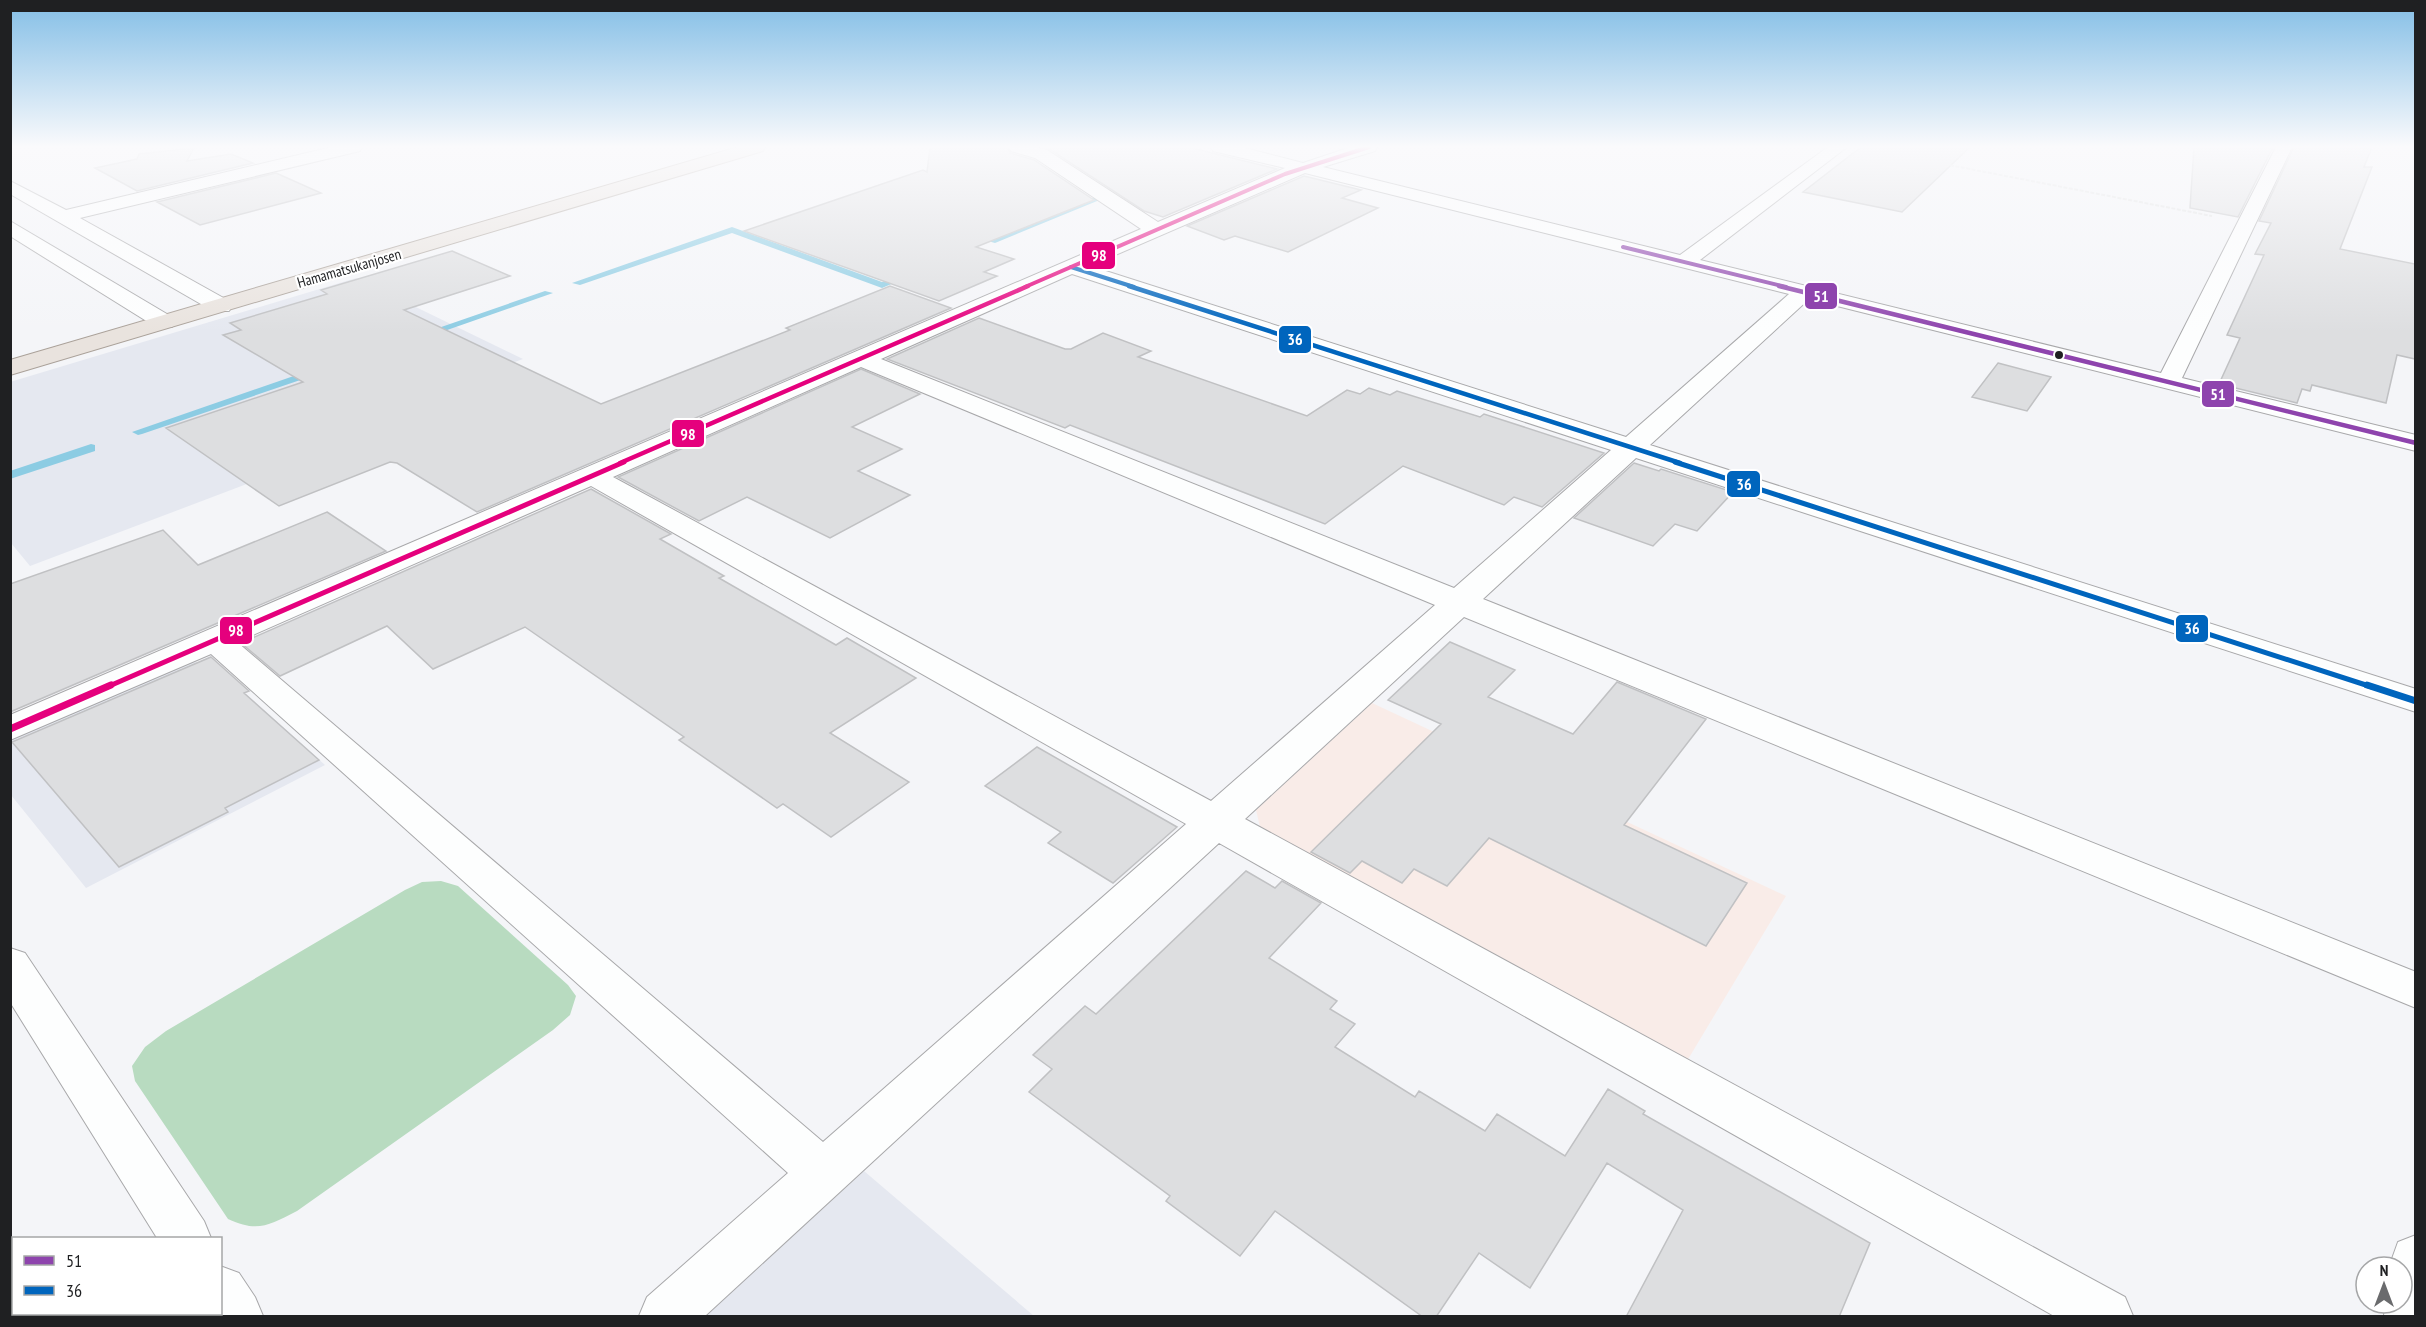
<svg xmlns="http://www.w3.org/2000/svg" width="2426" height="1327" viewBox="0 0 2426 1327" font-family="'PT Sans Narrow',sans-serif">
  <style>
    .commercial { fill: #f9ece8 }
    .built { fill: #e5e8f0 }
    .forest { fill: #b8dbc0 }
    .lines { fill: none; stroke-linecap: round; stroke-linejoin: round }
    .stream { fill: #8ccce3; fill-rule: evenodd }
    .building { fill: #dddee0; stroke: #c0c1c3; stroke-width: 1.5 }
    .minor-casing { stroke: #a8a8aa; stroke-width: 2 }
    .major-casing { stroke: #aaa199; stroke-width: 2 }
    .path { stroke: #e0e1e1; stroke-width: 2; stroke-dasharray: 4 1.5; stroke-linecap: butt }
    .minor { fill: #fdfefe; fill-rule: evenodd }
    .major { fill: #e9e3de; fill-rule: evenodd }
    .bus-1-far1-casing { stroke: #fff; stroke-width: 6 }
    .bus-1-casing { stroke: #fff; stroke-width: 8 }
    .bus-2-far3-casing { stroke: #fff; stroke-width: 6 }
    .bus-2-far2-casing { stroke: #fff; stroke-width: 8 }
    .bus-2-far1-casing { stroke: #fff; stroke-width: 9 }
    .bus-2-casing { stroke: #fff; stroke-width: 11 }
    .bus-3-far3-casing { stroke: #fff; stroke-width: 6 }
    .bus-3-far2-casing { stroke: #fff; stroke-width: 8 }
    .bus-3-far1-casing { stroke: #fff; stroke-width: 9 }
    .bus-3-casing { stroke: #fff; stroke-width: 11 }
    .bus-1-far1 { stroke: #8e44ad; stroke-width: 4 }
    .bus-1 { stroke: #8e44ad; stroke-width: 4.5 }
    .bus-2-far3 { stroke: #0065bd; stroke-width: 4 }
    .bus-2-far2 { stroke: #0065bd; stroke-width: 4.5 }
    .bus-2-far1 { stroke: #0065bd; stroke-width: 5 }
    .bus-2 { stroke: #0065bd; stroke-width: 7 }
    .bus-3-far3 { stroke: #e5007d; stroke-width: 4 }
    .bus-3-far2 { stroke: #e5007d; stroke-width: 4.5 }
    .bus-3-far1 { stroke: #e5007d; stroke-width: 5 }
    .bus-3 { stroke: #e5007d; stroke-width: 7 }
    .bus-dot { fill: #1f2022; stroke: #fff; stroke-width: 2 }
    .labels { text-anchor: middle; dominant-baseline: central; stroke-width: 4.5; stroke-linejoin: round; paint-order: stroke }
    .far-street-label { font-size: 15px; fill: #1f2022; stroke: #fff }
    .line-badge { stroke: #fff; stroke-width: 2 }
    .badge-label { font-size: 16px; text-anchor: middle; font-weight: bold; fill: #fff }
  </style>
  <rect width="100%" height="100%" fill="#f4f5f8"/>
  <path class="commercial" d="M1372 703 1786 896 1687 1061 1260 827 1256 810Z"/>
  <path class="built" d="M356 278 523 359 412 400 435 413 30 566 11 543 10 382Z
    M209 661 325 765 86 888 11 795 10 741 187 663Z
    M864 1171 1034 1316H705Z"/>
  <path class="forest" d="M441 881 458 886 568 985 576 996 570 1015 553 1030 297 1211C269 1225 258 1233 228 1219L135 1081 132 1066 145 1047 166 1031 405 890 422 882Z"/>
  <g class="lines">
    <path class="stream" d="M1095 197 1102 199 995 243 988 241Z
      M732 227 882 282 905 273 910 276 882 288 732 233 580 285 572 283Z
      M545 291 553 293 430 336 421 334Z
      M314 369 318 370V374L142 434 138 435 132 432Z
      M91 444 95 445V451L10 479V471Z"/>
  </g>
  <path class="building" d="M930 147H1007L1010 153 1034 160 1094 200 976 247 1014 259 984 272 997 276 939 301 744 231 923 170 927 172Z
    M1046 147H1188L1277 169 1163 217 1144 211Z
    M1861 147H1970L1902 212 1803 192Z
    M2194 147H2273L2238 217 2190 208Z
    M2294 147H2372L2364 167H2372L2340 249 2415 264V359L2397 355 2386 403 2312 385 2310 391 2302 389 2297 403 2219 384 2240 338 2227 335 2264 255 2255 254 2271 223 2259 221Z
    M194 148 187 161 231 154 253 163 137 191 95 168 137 159 139 154Z
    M276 173 321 193 200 225 157 202Z
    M1304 176 1361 190 1342 198 1378 208 1288 252 1235 236 1224 240 1187 226Z
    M452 251 510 276 404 310 601 404 790 330 786 328 890 286 951 308 477 512 397 463 390 462 279 506 166 428 303 382 223 335 241 330 230 323 327 294 321 290Z
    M979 318 1065 349H1071L1103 333 1151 351 1138 357 1307 416 1347 390 1360 394 1369 388 1390 395 1397 391 1480 417 1484 414 1604 453 1542 507 1514 497 1504 505 1403 466 1325 524 1070 425 1065 428 887 359Z
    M1998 363 2051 377 2027 411 1972 397Z
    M861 369 920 394 852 427 902 449 858 471 910 495 830 538 747 497 699 521 618 477Z
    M1634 463 1659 471 1661 469 1733 492 1697 531 1675 524 1653 546 1574 518Z
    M591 489 671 534 660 539 724 576 719 578 836 645 847 638 916 678 830 733 909 782 831 837 783 804 777 808 679 740 684 737 525 627 433 669 387 626 280 676 241 643Z
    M327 512 386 551 10 712V584L163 530 198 565Z
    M1450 642 1515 670 1488 697 1573 734 1617 682 1706 719 1624 825 1747 883 1706 946 1489 838 1447 886 1414 869 1402 883 1362 861 1350 873 1311 852 1441 724 1388 700Z
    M211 657 249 691 244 693 319 760 225 808 228 812 119 867 12 742Z
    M1037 747 1177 827 1113 883 1048 843 1061 832 985 786Z
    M1246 871 1275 888 1282 881 1321 903 1269 958 1337 1001 1330 1009 1355 1024 1335 1047 1415 1097 1419 1091 1485 1131 1497 1114 1565 1156 1608 1089 1645 1111 1643 1114 1870 1243 1839 1317H1626L1683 1210 1607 1163 1530 1288 1479 1253 1436 1317H1423L1275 1211 1240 1256 1166 1201 1170 1196 1029 1092 1052 1069 1033 1055 1085 1006 1096 1014Z"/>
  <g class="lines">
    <g class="minor-casing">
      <path id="minor" d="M332 147H362L360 151 80 218 229 301 232 306 229 311H213L10 194V181L66 210Z
        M1009 147H1036L1047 150 1158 222 1285 168 1213 151 1211 147H1241L1303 163 1351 147H1377L1375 151 1323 167 1680 255 1828 147H1847L1700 260 2161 373 2276 147H2292L2182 378 2416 435V451L1809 299 1650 445 2416 689V712L1636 458 1483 599 2416 972V1008L1464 617 1245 819 2125 1297 2133 1316H2054L1219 843 705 1316H639L647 1297 788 1173 211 654 10 740V715L1141 229 1035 158 1011 151ZM1305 173 1789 294 1626 437 1090 266ZM1072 274 1611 450 1454 588 881 359ZM861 367 1435 605 1211 801 613 477ZM591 486 1186 824 823 1142 237 642Z
        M10 221 172 317 175 322 172 327H156L10 236Z
        M10 948 25 953 204 1221 211 1238H157L10 1002Z
        M2416 1235V1316H2384L2385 1303H2402V1267H2389L2398 1242Z
        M220 1266 239 1273 255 1297 263 1316H205L203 1314H220Z"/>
    </g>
    <g class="major-casing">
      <path id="major" d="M738 147H765L763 151 10 375V360Z"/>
    </g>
    <path class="path" d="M1865 162 1928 174 1949 165 2212 216"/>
    <use href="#minor" class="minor"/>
    <use href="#major" class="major"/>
    <g class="bus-1-far1-casing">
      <path id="bus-1-far1" d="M1623 247 1786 287"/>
    </g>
    <g class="bus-1-casing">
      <path id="bus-1" d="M1779 286 2416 443"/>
    </g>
    <g class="bus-2-far3-casing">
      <path id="bus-2-far3" d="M1071 267 1134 287"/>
    </g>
    <g class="bus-2-far2-casing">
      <path id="bus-2-far2" d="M1129 286 1680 463"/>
    </g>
    <g class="bus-2-far1-casing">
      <path id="bus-2-far1" d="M1675 462 2372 687"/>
    </g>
    <g class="bus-2-casing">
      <path id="bus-2" d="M2367 685 2416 701"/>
    </g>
    <g class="bus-3-far3-casing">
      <path id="bus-3-far3" d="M1025 287 1285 174 1369 147"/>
    </g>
    <g class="bus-3-far2-casing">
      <path id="bus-3-far2" d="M620 463 1028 286"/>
    </g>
    <g class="bus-3-far1-casing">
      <path id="bus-3-far1" d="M107 687 624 462"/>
    </g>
    <g class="bus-3-casing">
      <path id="bus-3" d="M10 729 111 685"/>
    </g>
    <use href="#bus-1-far1" class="bus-1-far1"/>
    <use href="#bus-1" class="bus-1"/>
    <use href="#bus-2-far3" class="bus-2-far3"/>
    <use href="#bus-2-far2" class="bus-2-far2"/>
    <use href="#bus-2-far1" class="bus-2-far1"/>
    <use href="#bus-2" class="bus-2"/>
    <use href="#bus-3-far3" class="bus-3-far3"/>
    <use href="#bus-3-far2" class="bus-3-far2"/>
    <use href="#bus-3-far1" class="bus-3-far1"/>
    <use href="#bus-3" class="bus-3"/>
  </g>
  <linearGradient id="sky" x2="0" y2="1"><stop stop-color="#83bee6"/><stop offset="0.44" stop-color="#fafafc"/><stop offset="1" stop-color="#fafafc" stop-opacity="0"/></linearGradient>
  <rect width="2426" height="333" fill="url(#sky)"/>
  <circle class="bus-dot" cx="2059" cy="355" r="5"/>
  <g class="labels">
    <g class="far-street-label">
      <text transform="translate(349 268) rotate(-16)">Hamamatsukanjosen</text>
    </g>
  </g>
  <g class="line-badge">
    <rect x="1081" y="241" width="35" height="29" rx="6" fill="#e5007d"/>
    <rect x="1804" y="282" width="34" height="28" rx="6" fill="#8e44ad"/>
    <rect x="1278" y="325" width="34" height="29" rx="6" fill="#0065bd"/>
    <rect x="2201" y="380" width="34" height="28" rx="6" fill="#8e44ad"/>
    <rect x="671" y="419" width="34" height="29" rx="6" fill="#e5007d"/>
    <rect x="1726" y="470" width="35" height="28" rx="6" fill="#0065bd"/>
    <rect x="2175" y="614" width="34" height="29" rx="6" fill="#0065bd"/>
    <rect x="219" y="616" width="34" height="29" rx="6" fill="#e5007d"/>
  </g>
  <g class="badge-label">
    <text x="1099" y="261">98</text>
    <text x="1821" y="302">51</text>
    <text x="1295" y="345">36</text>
    <text x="2218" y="400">51</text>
    <text x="688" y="440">98</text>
    <text x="1744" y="490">36</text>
    <text x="2192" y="634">36</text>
    <text x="236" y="636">98</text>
  </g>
  <rect width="2426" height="1327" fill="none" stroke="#1f2022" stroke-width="24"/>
  <rect x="12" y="1237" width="210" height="78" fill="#ffffff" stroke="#a5a6a7" stroke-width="1.5"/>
  <rect x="24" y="1256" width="30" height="9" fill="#8e44ad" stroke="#a5a6a7" stroke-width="1.5"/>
  <text x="66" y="1267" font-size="18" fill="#1f2022">51</text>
  <rect x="24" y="1286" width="30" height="9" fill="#0065bd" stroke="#a5a6a7" stroke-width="1.5"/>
  <text x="66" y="1297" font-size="18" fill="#1f2022">36</text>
  <g transform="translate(2384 1285)"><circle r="28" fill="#ffffff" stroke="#a5a6a7" stroke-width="1.5"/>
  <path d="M0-4.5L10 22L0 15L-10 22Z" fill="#6a6b6d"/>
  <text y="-9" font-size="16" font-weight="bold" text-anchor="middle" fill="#1f2022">N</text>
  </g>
</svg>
